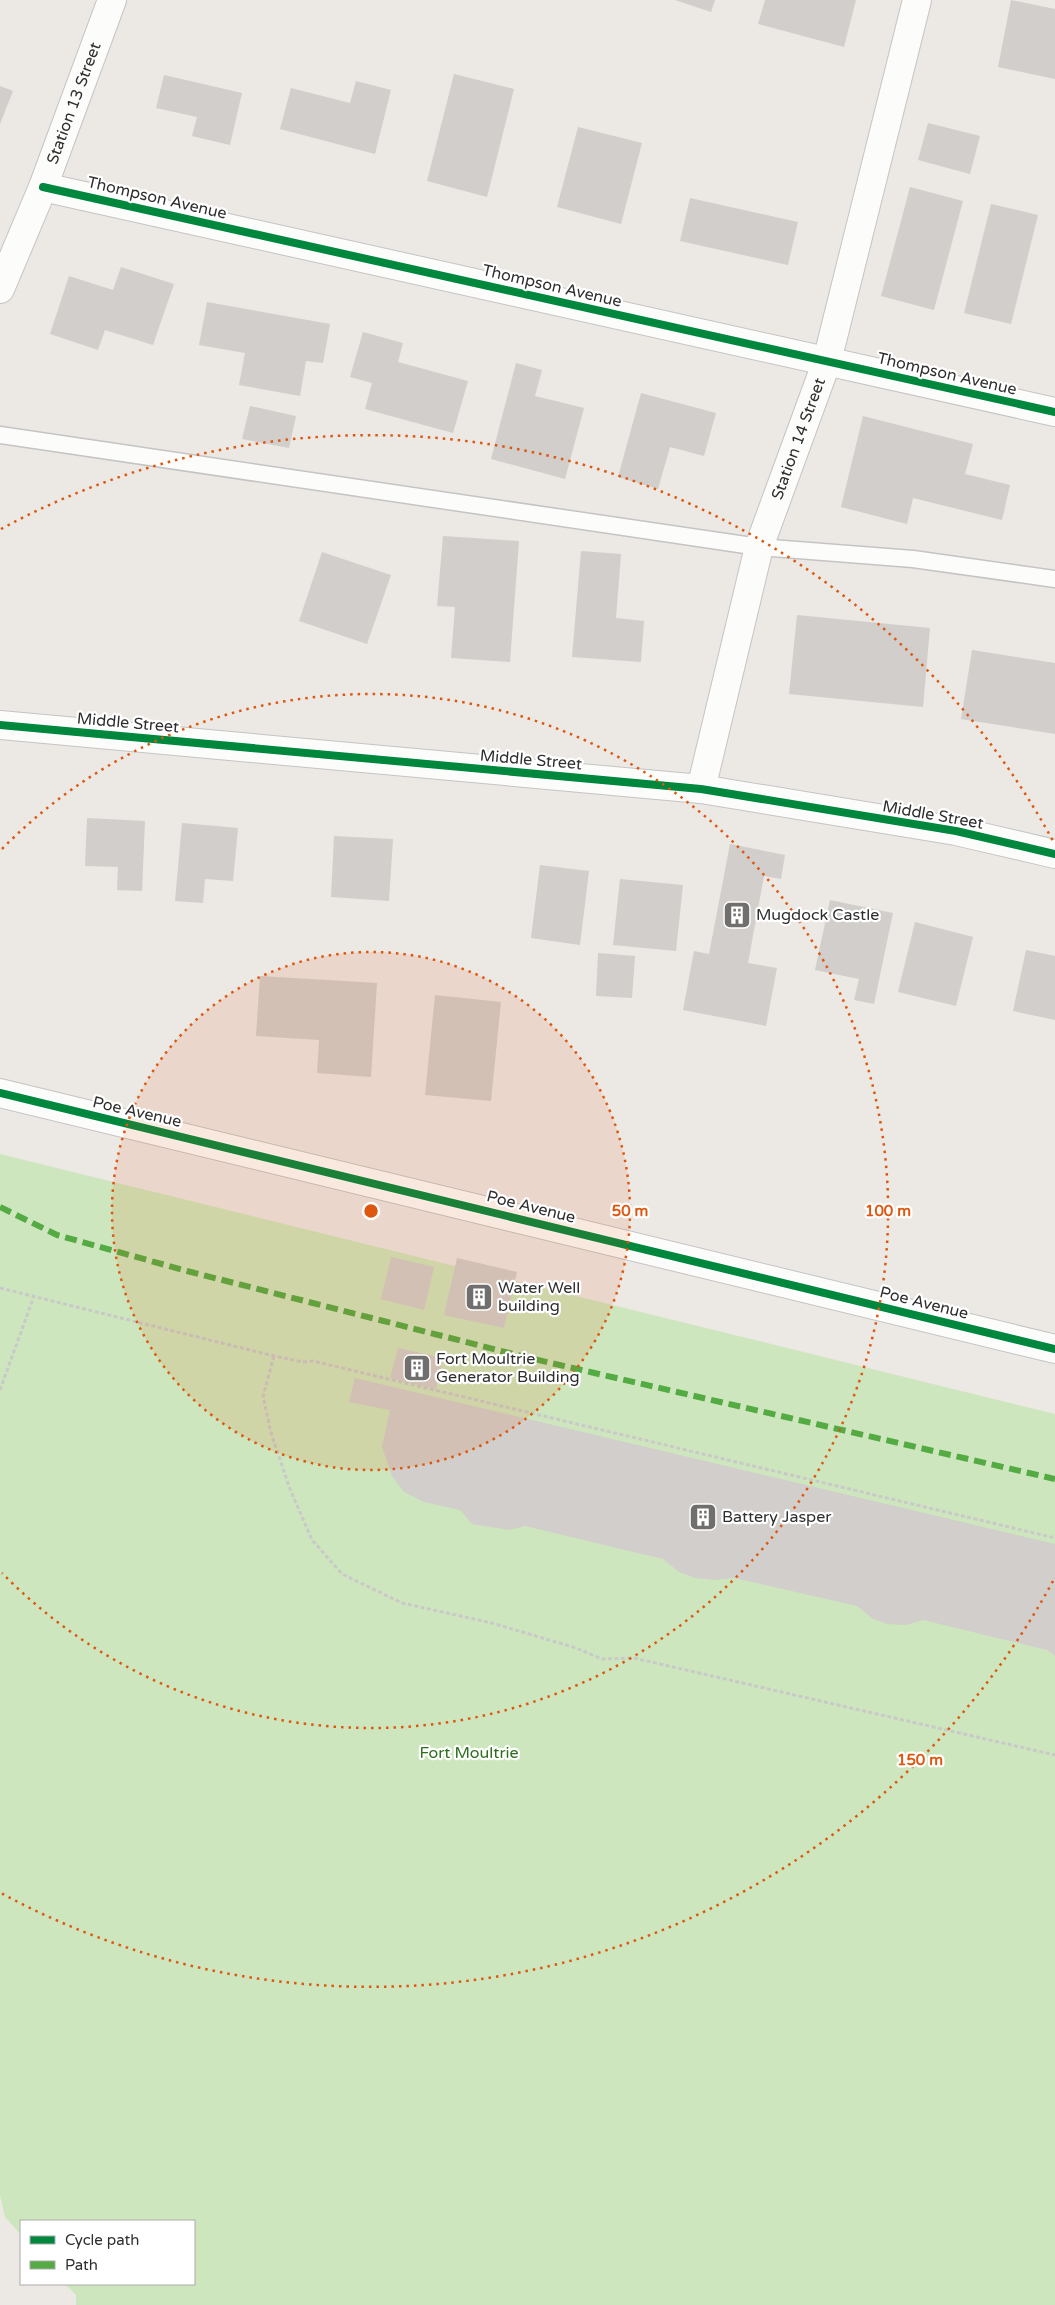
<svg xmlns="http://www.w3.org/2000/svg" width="1055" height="2305" viewBox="0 0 1055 2305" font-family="'Varela Round',sans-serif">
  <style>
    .green { fill: #cee6be }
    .building { fill: #d1cecb }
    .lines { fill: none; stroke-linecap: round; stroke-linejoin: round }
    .lane-casing { stroke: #c5c4c5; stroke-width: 19 }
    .street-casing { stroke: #c5c4c5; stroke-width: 30 }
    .secondary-casing { stroke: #c5c4c5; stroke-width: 30 }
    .path { stroke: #c9c9c8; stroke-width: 3; stroke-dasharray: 4 2.5; stroke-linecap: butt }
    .lane { stroke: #fcfcfb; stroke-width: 16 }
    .street { stroke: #fcfcfb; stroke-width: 28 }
    .secondary { stroke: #fcfcfb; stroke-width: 28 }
    .quiet { stroke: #54ab44; stroke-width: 6; stroke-dasharray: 12 6; stroke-linecap: butt }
    .cycleway-casing { stroke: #fff; stroke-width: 11 }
    .cycleway { stroke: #00873e; stroke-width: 8 }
    .ring { fill: none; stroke: #df570e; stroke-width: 2.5; stroke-dasharray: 2.5 5 }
    .labels { text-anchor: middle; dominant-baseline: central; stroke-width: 4.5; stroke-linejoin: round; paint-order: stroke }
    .street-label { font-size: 16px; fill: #2e2e2e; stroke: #fff }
    .poi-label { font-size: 16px; fill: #2e2e2e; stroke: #fff; text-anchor: start }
    .park-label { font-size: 16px; fill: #2c6e1b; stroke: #fff }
    .centre { fill: #df570e; stroke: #fff; stroke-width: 2.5 }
    .ring-label { font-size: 15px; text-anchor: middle; font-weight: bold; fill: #df570e; stroke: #fff; stroke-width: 4.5; stroke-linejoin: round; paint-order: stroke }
  </style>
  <rect width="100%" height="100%" fill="#ece8e4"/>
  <path class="green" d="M0 1154 1055 1414V2305H76V2295L65 2284H194V2221H21V2235L5 2217 0 2195Z"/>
  <path class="building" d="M675 0H715L711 12Z
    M765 0H856L844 47 758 24Z
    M1011 0 1055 9V79L998 67Z
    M454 74 514 89 487 197 427 181Z
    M164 75 242 93 230 145 192 136 197 117 156 108Z
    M356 81 391 90 375 154 280 129 291 88 350 103Z
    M0 86 13 91 0 124Z
    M928 123 980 136 970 174 918 160Z
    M578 127 642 143 621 224 557 207Z
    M910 187 963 201 934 310 881 296Z
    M690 198 798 222 788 265 680 241Z
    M991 204 1038 215 1011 324 964 313Z
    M121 267 174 284 153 345 105 330 98 350 50 334 69 276 113 290Z
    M207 302 330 324 323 363 306 361 300 396 239 385 245 353 199 345Z
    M363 332 403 343 398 362 468 381 453 433 365 409 372 383 350 377Z
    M516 363 542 370 535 396 584 408 565 479 491 459Z
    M641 393 716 413 704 456 670 447 658 489 618 477Z
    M250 406 296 416 289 448 242 439Z
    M863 416 973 444 965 474 1010 485 1002 520 913 498 907 524 841 507Z
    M443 536 519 541 510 662 451 658 455 607 437 606Z
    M581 551 621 554 616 618 644 621 641 662 572 657Z
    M322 552 391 575 367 644 299 621Z
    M797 615 930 628 923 707 789 694Z
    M972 650 1055 663V734L961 719Z
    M87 818 145 821 142 891 117 890 118 867 85 866Z
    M182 823 238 828 233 881 205 879 203 903 175 901Z
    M334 836 393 839 389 901 331 897Z
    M730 844 785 855 781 879 764 876 748 963 777 968 766 1026 683 1010 694 951 709 954Z
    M540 865 589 871 580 945 531 938Z
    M620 879 683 885 676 951 613 945Z
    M830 900 893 913 874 1004 854 1000 859 979 815 970Z
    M915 922 973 937 956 1006 898 992Z
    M1026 950 1055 956V1020L1013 1011Z
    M598 953 635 956 632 998 596 996Z
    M260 976 377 983 371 1077 317 1073 319 1040 256 1036Z
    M435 995 501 1002 491 1101 425 1095Z
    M391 1257 434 1267 424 1310 381 1299Z
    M457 1258 517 1272 504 1328 444 1315Z
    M398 1348 443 1358 436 1389 390 1378Z
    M355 1378 1055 1544V1656L1047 1650 923 1620 906 1625 888 1624 873 1619 857 1606 734 1578 715 1580 695 1578 679 1572 663 1559 525 1526 509 1530 472 1524 460 1510 424 1502 404 1492 392 1476 382 1447 390 1410 349 1402Z"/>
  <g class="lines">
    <g class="lane-casing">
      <path id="lane" d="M0 435 759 547 913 559 1055 579"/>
    </g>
    <g class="street-casing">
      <g id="street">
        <path d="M43 187 1055 412"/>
        <path id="s1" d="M0 289 43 187 112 0"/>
        <path id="s2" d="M701 789 759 547 827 361 917 0"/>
        <path d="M0 1093 1055 1349"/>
      </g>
    </g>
    <g class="secondary-casing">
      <path id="secondary" d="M0 725 701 789 956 831 1055 854"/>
    </g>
    <path class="path" d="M0 1288 274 1356 303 1362 313 1361 1055 1538
      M274 1356 263 1396 271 1433 290 1489 312 1540 342 1574 402 1603 492 1623 576 1648 602 1659 634 1658 1055 1755
      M0 1390 34 1296"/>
    <use href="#lane" class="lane"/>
    <use href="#street" class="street"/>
    <use href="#secondary" class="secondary"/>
    <path class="quiet" d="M0 1207 57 1235 187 1271 525 1357 1055 1479"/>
    <g class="cycleway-casing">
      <path id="cycleway" d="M43 187 1055 412
        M0 725 701 789 956 831 1055 854
        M0 1093 1055 1349"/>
    </g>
    <use href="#cycleway" class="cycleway"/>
  </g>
  <circle cx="371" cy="1211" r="259" fill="#df570e" fill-opacity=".12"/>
  <g class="ring">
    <circle cx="371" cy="1211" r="259"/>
    <path d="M2 849A517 517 0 1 1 2 1573"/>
    <path d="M1053 1581A776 776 0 0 1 1 1893M1 529A776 776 0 0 1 1053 841"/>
  </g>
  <defs>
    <g id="building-square" transform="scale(1.4375)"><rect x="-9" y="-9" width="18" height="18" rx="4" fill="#706f6e" stroke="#fff"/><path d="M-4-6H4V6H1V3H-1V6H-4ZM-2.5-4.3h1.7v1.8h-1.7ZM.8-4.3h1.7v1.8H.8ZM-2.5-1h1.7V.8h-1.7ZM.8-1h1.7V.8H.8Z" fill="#fff"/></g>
  </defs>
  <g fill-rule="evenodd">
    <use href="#building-square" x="737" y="915"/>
    <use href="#building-square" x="479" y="1297"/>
    <use href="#building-square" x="417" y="1368"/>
    <use href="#building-square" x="703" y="1517"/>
  </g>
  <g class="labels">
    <g class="street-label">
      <text stroke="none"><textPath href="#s1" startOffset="200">Station 13 Street</textPath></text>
      <text transform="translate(157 198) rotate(13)">Thompson Avenue</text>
      <text transform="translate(552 286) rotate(13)">Thompson Avenue</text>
      <text transform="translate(947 374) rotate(13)">Thompson Avenue</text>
      <text stroke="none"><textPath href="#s2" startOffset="364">Station 14 Street</textPath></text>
      <text transform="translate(128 723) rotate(5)">Middle Street</text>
      <text transform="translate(531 760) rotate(5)">Middle Street</text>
      <text transform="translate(933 815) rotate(10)">Middle Street</text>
      <text transform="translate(137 1112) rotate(13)">Poe Avenue</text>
      <text transform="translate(531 1207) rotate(14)">Poe Avenue</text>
      <text transform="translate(924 1303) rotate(14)">Poe Avenue</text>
    </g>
    <g class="poi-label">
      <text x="756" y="915">Mugdock Castle</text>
      <text x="498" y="1288">Water Well<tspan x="498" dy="18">building</tspan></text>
      <text x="436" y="1359">Fort Moultrie<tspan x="436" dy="18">Generator Building</tspan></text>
      <text x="722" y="1517">Battery Jasper</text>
    </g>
    <g class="park-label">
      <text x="469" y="1753">Fort Moultrie</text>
    </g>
  </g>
  <circle cx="371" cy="1211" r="8" class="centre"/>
  <g class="ring-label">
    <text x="630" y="1216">50 m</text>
    <text x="888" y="1216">100 m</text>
    <text x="920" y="1765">150 m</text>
  </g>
  <rect x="20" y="2220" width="175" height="65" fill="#ffffff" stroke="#ababab"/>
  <rect x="30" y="2236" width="25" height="8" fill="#00873e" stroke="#ababab"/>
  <text x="65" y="2245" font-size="15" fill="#2e2e2e">Cycle path</text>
  <rect x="30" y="2261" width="25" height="8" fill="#54ab44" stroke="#ababab"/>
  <text x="65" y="2270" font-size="15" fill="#2e2e2e">Path</text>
</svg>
